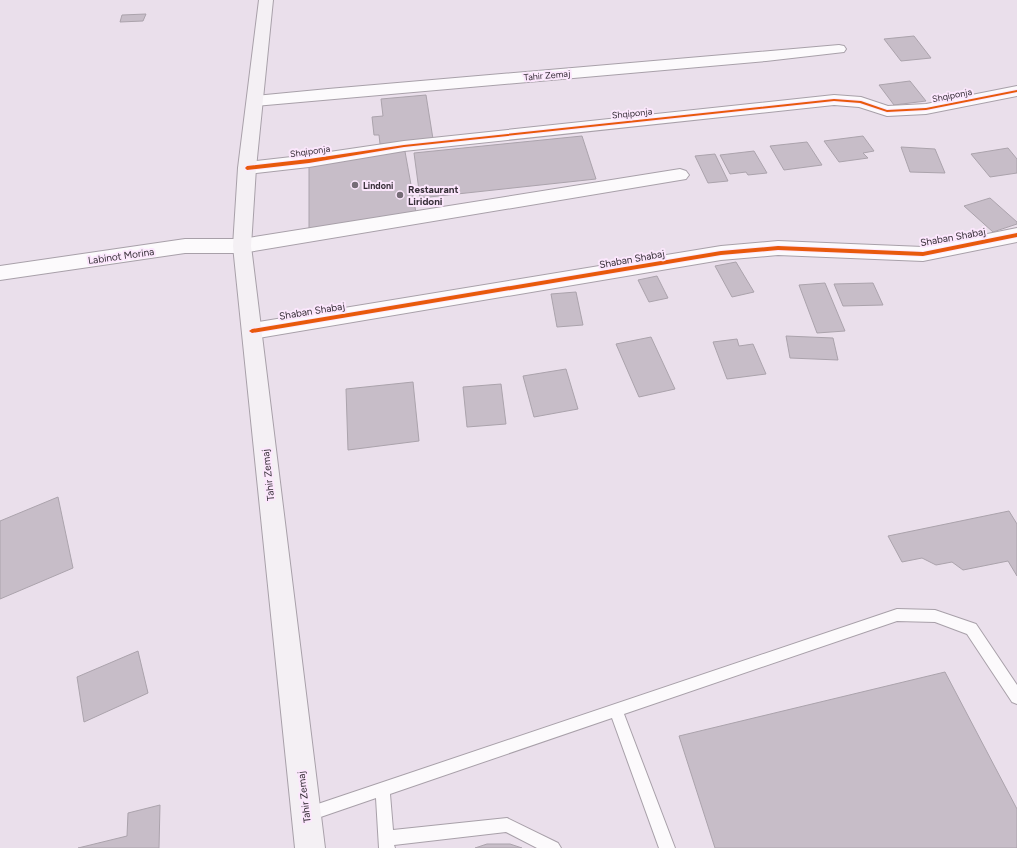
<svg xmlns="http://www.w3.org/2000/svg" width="1017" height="848" viewBox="0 0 1017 848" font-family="Figtree,sans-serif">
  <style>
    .building { fill: #c7bdc8; stroke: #aba3ac }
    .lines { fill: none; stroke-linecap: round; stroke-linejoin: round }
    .service-casing { stroke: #a8a0a9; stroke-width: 2 }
    .minor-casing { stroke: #a8a0a9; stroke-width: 2 }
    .secondary-casing { stroke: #a8a0a9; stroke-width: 2 }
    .service { fill: #fcfafc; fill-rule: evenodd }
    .minor { fill: #fcfafc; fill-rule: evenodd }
    .secondary { fill: #f4f0f4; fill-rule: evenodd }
    .cycleway-casing { stroke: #fce7fd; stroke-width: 2 }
    .cycleway { fill: #e8590c; fill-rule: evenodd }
    .poi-dot { fill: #756c76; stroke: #fce7fd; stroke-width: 1.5 }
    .labels { text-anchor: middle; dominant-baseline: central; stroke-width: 4; stroke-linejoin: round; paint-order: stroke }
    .far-street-label { font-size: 9px; fill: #362e37; stroke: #fce7fd }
    .far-poi-label { font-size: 9px; font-weight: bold; fill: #362e37; stroke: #fce7fd; text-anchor: start }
    .poi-label { font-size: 10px; font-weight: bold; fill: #362e37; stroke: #fce7fd; text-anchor: start }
    .street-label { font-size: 10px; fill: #362e37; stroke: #fce7fd }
  </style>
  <rect width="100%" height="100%" fill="#eadfeb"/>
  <path class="building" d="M146 14 143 21 120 22 122 15Z
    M914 36 931 58 901 61 884 39Z
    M910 81 926 101 894 105 879 85Z
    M426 95 433 139 380 144 379 135H374L372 117 383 116 381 99Z
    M582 136 596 179 420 198 414 153Z
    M863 136 874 151 863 153 868 158 839 162 824 141Z
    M807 142 822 165 784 170 770 146Z
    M404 146 417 218 309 235V161Z
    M901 147 935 149 945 173 910 172Z
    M1008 148 1017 159V173L990 177 971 154Z
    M754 151 767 173 748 175 746 172 730 174 720 155Z
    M715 154 728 181 708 183 695 156Z
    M990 198 1017 222V224L993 232 964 206Z
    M736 262 754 292 732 297 715 266Z
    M657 276 668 298 649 302 638 280Z
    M825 283 845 331 817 333 799 285Z
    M873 283 883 305 843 306 834 284Z
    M576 292 583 325 557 327 551 294Z
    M786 336 833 338 838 360 790 358Z
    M651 337 675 389 639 397 616 344Z
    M737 339 739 346 753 344 766 374 727 379 713 342Z
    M566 369 578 409 534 417 523 376Z
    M413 382 419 441 348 450 346 389Z
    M501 384 506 424 467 427 463 387Z
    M58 497 73 568 0 599V521Z
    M1009 511 1017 524V576L1008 561 963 570 952 562 936 565 922 558 902 562 888 536Z
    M138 651 148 693 84 722 77 677Z
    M945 672 1017 809V848H715L679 736Z
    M160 805 159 848H78L127 836 128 813Z
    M487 844H510L522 848H475Z"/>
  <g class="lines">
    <g class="service-casing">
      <path id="service" d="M897 609 935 610 976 624 1017 685V704L1012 702 967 634 935 622 897 621 624 714 675 848H659L612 718 390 794 393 830 507 818 558 843 561 848H537L506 832 394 845 395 848H379L376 798 306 822 301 820 299 815 301 810 306 808Z"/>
    </g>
    <g class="minor-casing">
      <path id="minor" d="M839 45 844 46 846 49 844 52 766 61 255 106 249 104 247 101 249 98 255 96 328 89Z
        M1017 86V96L926 114 887 116 859 107 834 105 404 151 309 167 247 174 241 172 238 168 241 164 247 162 309 155 404 141 834 95 861 97 888 106 926 104Z
        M680 169 686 171 689 175 686 179 242 253H185L0 280V266L185 239H242Z
        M1017 228V242L923 261 778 255 721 260 252 339 245 337 242 331 245 325 252 323 721 246 778 241 923 247Z"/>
    </g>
    <g class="secondary-casing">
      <path id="secondary" d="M259 0H273L256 168 251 246 325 848H295L233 246 238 168Z"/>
    </g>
    <use href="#service" class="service"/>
    <use href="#minor" class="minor"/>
    <use href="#secondary" class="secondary"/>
    <g class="cycleway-casing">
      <path id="cycleway" d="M1017 90V92L926 110 887 112 860 103 834 101 404 147 309 163 247 170 245 168 247 166 309 159 404 145 834 99 861 101 887 110 926 108Z
        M1017 233V237L923 256 778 250 721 255 252 333 249 331 252 329 721 251 778 246 923 252Z"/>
    </g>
    <use href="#cycleway" class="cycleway"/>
  </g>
  <g class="poi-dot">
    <circle cx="355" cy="185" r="4"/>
    <circle cx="400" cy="195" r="4"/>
  </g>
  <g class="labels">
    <g class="far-street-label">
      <text transform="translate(547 75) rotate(-5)">Tahir Zemaj</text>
      <text transform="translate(952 95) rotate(-11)">Shqiponja</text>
      <text transform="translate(632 113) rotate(-6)">Shqiponja</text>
      <text transform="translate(310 151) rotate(-8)">Shqiponja</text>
    </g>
    <g class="far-poi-label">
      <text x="363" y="185">Lindoni</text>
    </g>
    <g class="poi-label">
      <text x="408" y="189">Restaurant<tspan x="408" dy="12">Liridoni</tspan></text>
    </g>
    <g class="street-label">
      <text transform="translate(953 237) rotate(-10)">Shaban Shabaj</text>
      <text transform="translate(121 256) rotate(-8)">Labinot Morina</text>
      <text transform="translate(632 259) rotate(-10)">Shaban Shabaj</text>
      <text transform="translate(312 311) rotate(-9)">Shaban Shabaj</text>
      <text transform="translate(268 475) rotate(-96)">Tahir Zemaj</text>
      <text transform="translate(304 797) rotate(-97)">Tahir Zemaj</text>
    </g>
  </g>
</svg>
